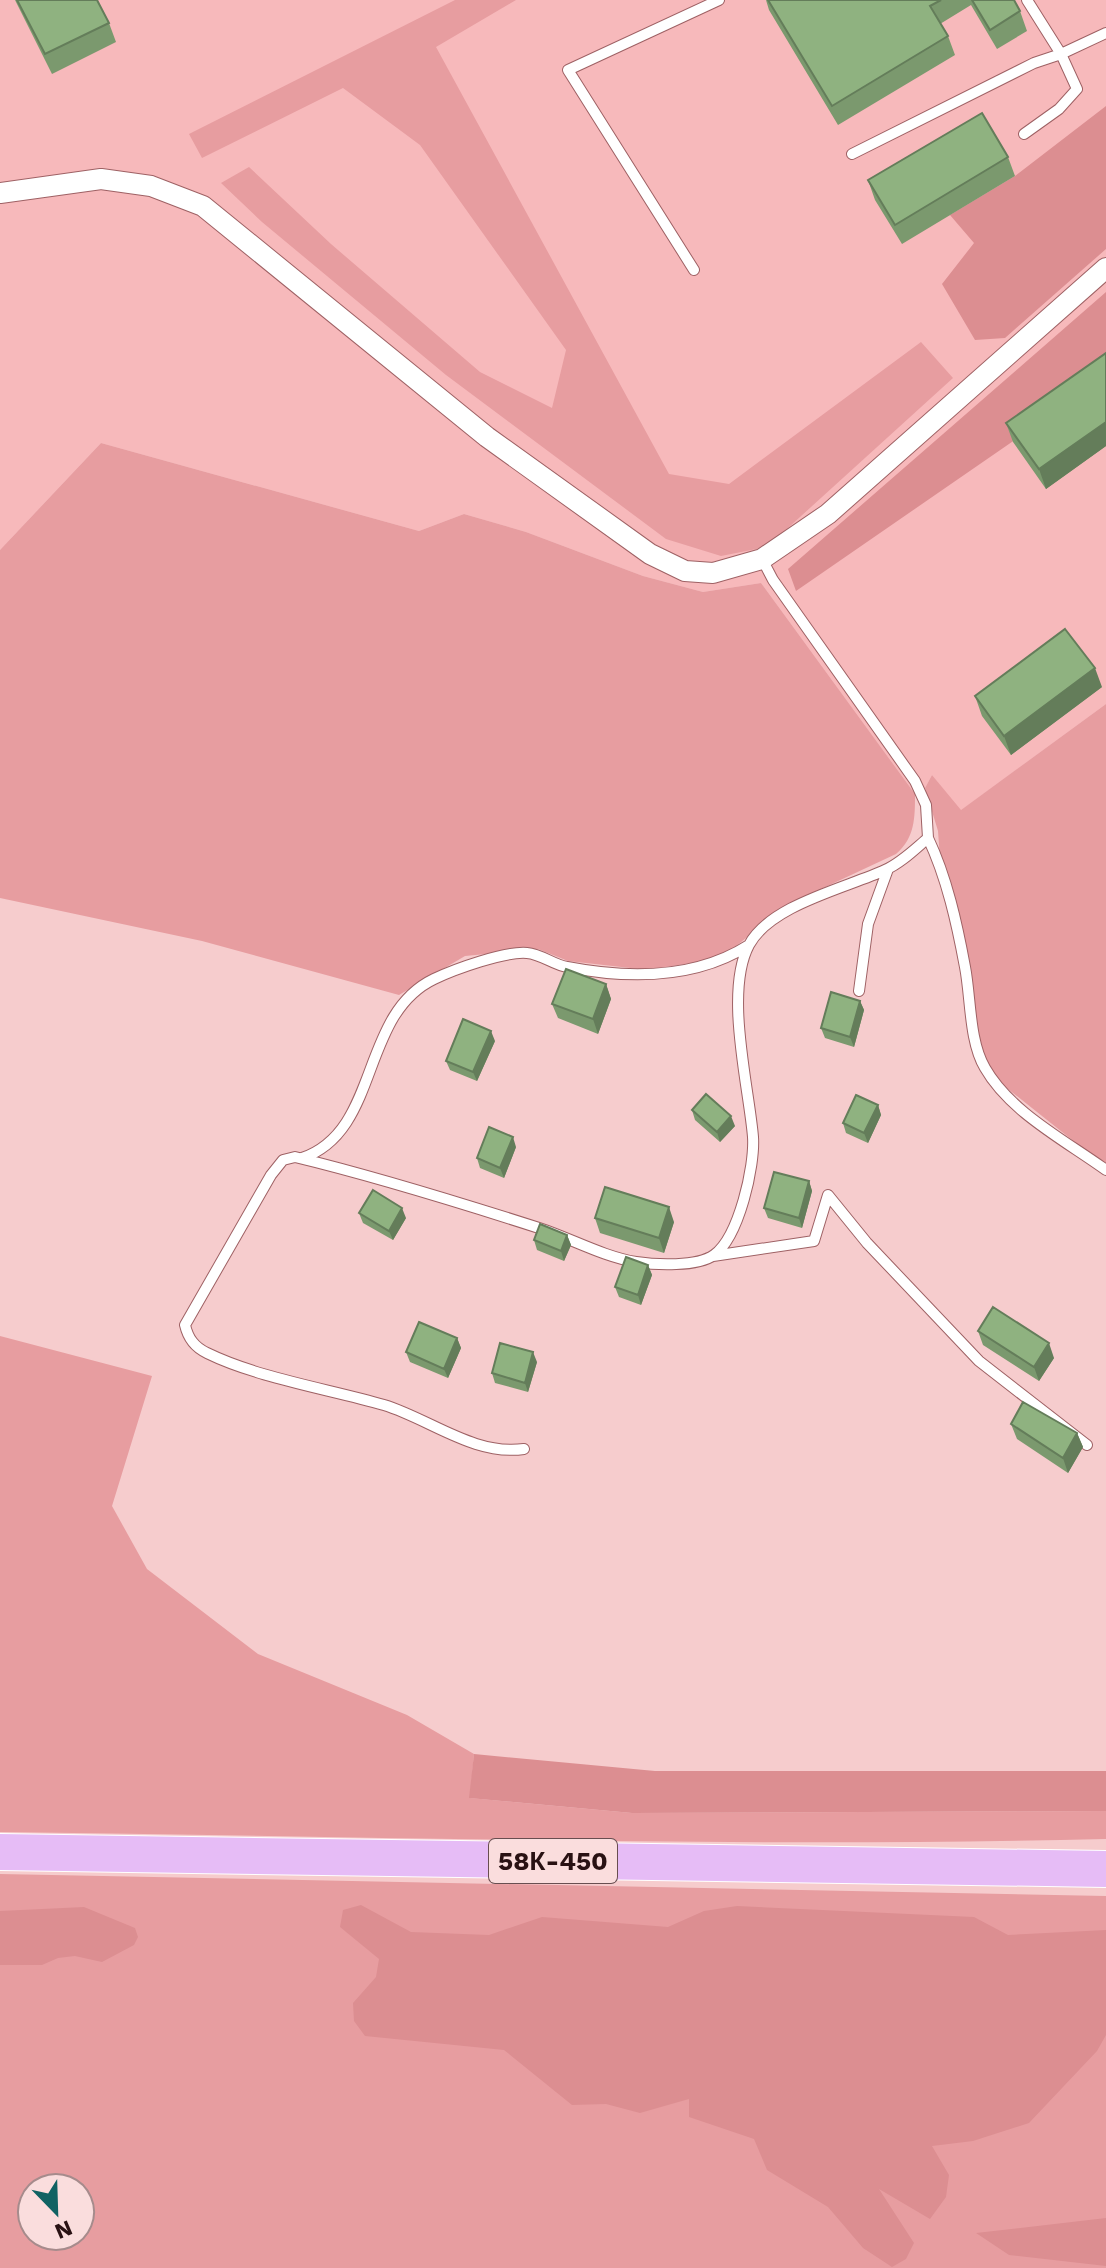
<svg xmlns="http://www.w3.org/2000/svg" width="1106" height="2268" viewBox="0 0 1106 2268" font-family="'Work Sans',sans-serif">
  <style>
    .built { fill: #f7b9bb }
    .green { fill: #e79da0; fill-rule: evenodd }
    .forest { fill: #dc8e91 }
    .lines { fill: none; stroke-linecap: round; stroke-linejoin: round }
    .lane-casing { stroke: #9e6164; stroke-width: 12 }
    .street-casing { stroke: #9e6164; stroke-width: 22 }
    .highway-casing { stroke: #fff; stroke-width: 38 }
    .lane { stroke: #fff; stroke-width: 10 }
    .street { stroke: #fff; stroke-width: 20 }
    .highway { stroke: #e6bcf6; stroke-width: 36 }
    .wall { fill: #7b996e }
    .shaded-wall { fill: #647d5a }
    .building { fill: #8fb280; stroke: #647d5a; stroke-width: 2 }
    .labels { text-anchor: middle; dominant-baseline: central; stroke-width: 6; stroke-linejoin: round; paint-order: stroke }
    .shield { fill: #fadddd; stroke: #684e50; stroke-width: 2 }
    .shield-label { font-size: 26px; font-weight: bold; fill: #291113 }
  </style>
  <rect width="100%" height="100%" fill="#f6cccd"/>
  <path class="built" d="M0 0H1106V704L960 811 932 775 925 788 915 794 761 583 703 592 643 576 526 532 464 514 419 531 101 443 0 550Z"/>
  <path class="green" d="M455 0H516L436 47 669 474 729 484 921 342 953 378 767 547 721 556 666 539 446 375 262 222 221 183 249 167 331 244 480 372 552 408 566 350 420 145 343 88 202 158 189 134Z
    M101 443 419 531 464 514 526 532 643 576 703 592 761 583 915 794C915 818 915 838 896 854L789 904 721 958 648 970 568 961 538 949 465 956 399 995 202 941 0 898V550Z
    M1106 704V1167L993 1077 979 1039 940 859 938 831 925 788 932 775 961 810Z
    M0 1336 152 1376 112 1506 147 1569 258 1654 407 1715 474 1754 470 1798 632 1813 1106 1811V1839C738 1848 369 1836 0 1832Z
    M0 1874 1106 1896V2268H0ZM32 2188H80V2236H32Z"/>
  <path class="forest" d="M1106 106V249L1005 338 975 340 942 284 974 243 950 215 1015 176Z
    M1106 292V377L796 591 788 569Z
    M474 1754 655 1771H1106V1811L632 1813 469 1798Z
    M361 1905 411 1932 489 1935 542 1917 668 1927 704 1911 737 1906 974 1917 1008 1935 1106 1930V2035L1097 2051 1029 2123 973 2141 932 2146 949 2175 946 2197 930 2219 879 2189 914 2243 906 2259 892 2267 863 2248 828 2207 767 2170 754 2139 689 2117V2099L640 2113 606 2104 572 2105 504 2050 365 2036 354 2021 353 2003 376 1977 379 1959 340 1927 343 1910Z
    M84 1907 135 1928 138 1937 134 1945 102 1962 75 1956 58 1958 42 1965H0V1911Z
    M1106 2218V2266L1009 2255 976 2233Z"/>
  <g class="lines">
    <g class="lane-casing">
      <path id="lane" d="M1027 0 1061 54 1106 33
        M852 154 1034 63 1061 54 1077 89 1059 109 1024 134
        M694 270 568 70 719 0
        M928 838C947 878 957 924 965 967 971 998 969 1041 985 1068 1010 1112 1066 1141 1106 1170
        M859 991 868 924 888 869
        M302 1158C381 1131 359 1015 434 979 455 969 505 951 527 953 541 954 554 965 567 967 629 979 696 979 749 945
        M713 1256 814 1241 828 1195 867 1243 979 1361 1087 1445
        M524 1449C474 1456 430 1419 384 1405 329 1389 258 1378 207 1353 194 1347 188 1338 185 1325L271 1175 283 1160 295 1157C378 1177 458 1202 539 1228 570 1238 604 1257 636 1262 656 1265 697 1267 714 1255 739 1237 755 1166 753 1137 749 1087 724 992 749 945 770 905 846 888 885 870 901 863 915 849 928 838L926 805 915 781 773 580 762 559"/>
    </g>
    <g class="street-casing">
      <path id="street" d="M0 193 101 179 151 186 203 206 487 437 650 554 685 571 713 573 762 559 828 514 1106 268"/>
    </g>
    <g class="highway-casing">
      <path id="highway" d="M0 1852 1106 1869"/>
    </g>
    <use href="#lane" class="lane"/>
    <use href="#street" class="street"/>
    <use href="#highway" class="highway"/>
  </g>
  <path class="wall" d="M15 0H97L109 23 116 42 52 74Z
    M766 0H1014L1020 11 1027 31 997 49 971 5 940 24 948 36 955 55 838 125 769 10Z
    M1008 157 1015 176 902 244 875 200 868 180Z
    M1106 353V446L1046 489 1013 442 1006 423Z
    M1102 687 1011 755 982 716 975 696Z
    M606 984 611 999 598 1034 558 1018 552 1004Z
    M860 1001 864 1010 854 1047 825 1038 821 1028Z
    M495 1041 477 1081 450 1070 446 1061Z
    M878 1105 881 1115 868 1143 846 1133 843 1123Z
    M692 1110 735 1126 720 1142 695 1120Z
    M516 1147 504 1178 480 1168 477 1158Z
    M809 1181 812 1191 802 1228 768 1218 764 1208Z
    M359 1213 406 1218 393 1240 363 1223Z
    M595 1218 674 1222 664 1253 600 1233Z
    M567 1235 571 1245 564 1261 537 1250 534 1240Z
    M648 1265 652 1275 641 1305 619 1297 615 1287Z
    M978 1331 1054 1358 1039 1381 983 1345Z
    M457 1338 461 1348 448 1378 410 1362 406 1352Z
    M537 1362 528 1392 495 1383 492 1373Z
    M1011 1424 1077 1433 1083 1447 1068 1473 1017 1439Z"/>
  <path class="shaded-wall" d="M1106 422V446L1046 489 1039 469Z
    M1095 668 1102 687 1011 755 1004 736Z
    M606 984 611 999 598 1034 593 1019Z
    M860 1001 864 1010 854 1047 850 1037Z
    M491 1031 495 1041 477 1081 473 1072Z
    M878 1105 881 1115 868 1143 864 1133Z
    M731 1116 735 1126 720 1142 717 1132Z
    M513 1137 516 1147 504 1178 500 1168Z
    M809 1181 812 1191 802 1228 799 1218Z
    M669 1207 674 1222 664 1253 659 1238Z
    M402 1208 406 1218 393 1240 389 1231Z
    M567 1235 571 1245 564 1261 561 1251Z
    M648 1265 652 1275 641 1305 638 1295Z
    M457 1338 461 1348 448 1378 444 1369Z
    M1049 1343 1054 1358 1039 1381 1034 1367Z
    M533 1352 537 1362 528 1392 525 1383Z
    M1077 1433 1083 1447 1068 1473 1063 1458Z"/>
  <path class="building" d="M17 0H97L109 23 45 54Z
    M768 0H941L930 6 948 36 832 106Z
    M972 0H1014L1020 11 990 30Z
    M982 113 1008 157 895 225 868 180Z
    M1106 353V422L1039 469 1006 423Z
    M1065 629 1095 668 1004 736 975 696Z
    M566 969 606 984 593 1019 552 1004Z
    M831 992 860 1001 850 1037 821 1028Z
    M463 1019 491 1031 473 1072 446 1061Z
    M706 1094 731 1116 717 1132 692 1110Z
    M856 1095 878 1105 864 1133 843 1123Z
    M489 1127 513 1137 500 1168 477 1158Z
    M774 1172 809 1181 799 1218 764 1208Z
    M605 1187 669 1207 659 1238 595 1218Z
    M373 1190 402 1208 389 1231 359 1213Z
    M540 1224 567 1235 561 1251 534 1240Z
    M626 1257 648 1265 638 1295 615 1287Z
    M993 1307 1049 1343 1034 1367 978 1331Z
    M419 1322 457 1338 444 1369 406 1352Z
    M500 1343 533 1352 525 1383 492 1373Z
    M1023 1402 1077 1433 1063 1458 1011 1424Z"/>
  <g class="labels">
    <rect class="shield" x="489" y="1839" width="128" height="44" rx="6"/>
    <g class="shield-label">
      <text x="553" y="1861">58К-450</text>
    </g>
  </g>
  <g transform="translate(56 2212) rotate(157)"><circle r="38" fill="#fadddd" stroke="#a68b8c" stroke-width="2"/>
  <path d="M0-6L14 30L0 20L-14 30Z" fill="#106263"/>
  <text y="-12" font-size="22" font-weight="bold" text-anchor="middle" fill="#291113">N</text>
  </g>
</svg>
